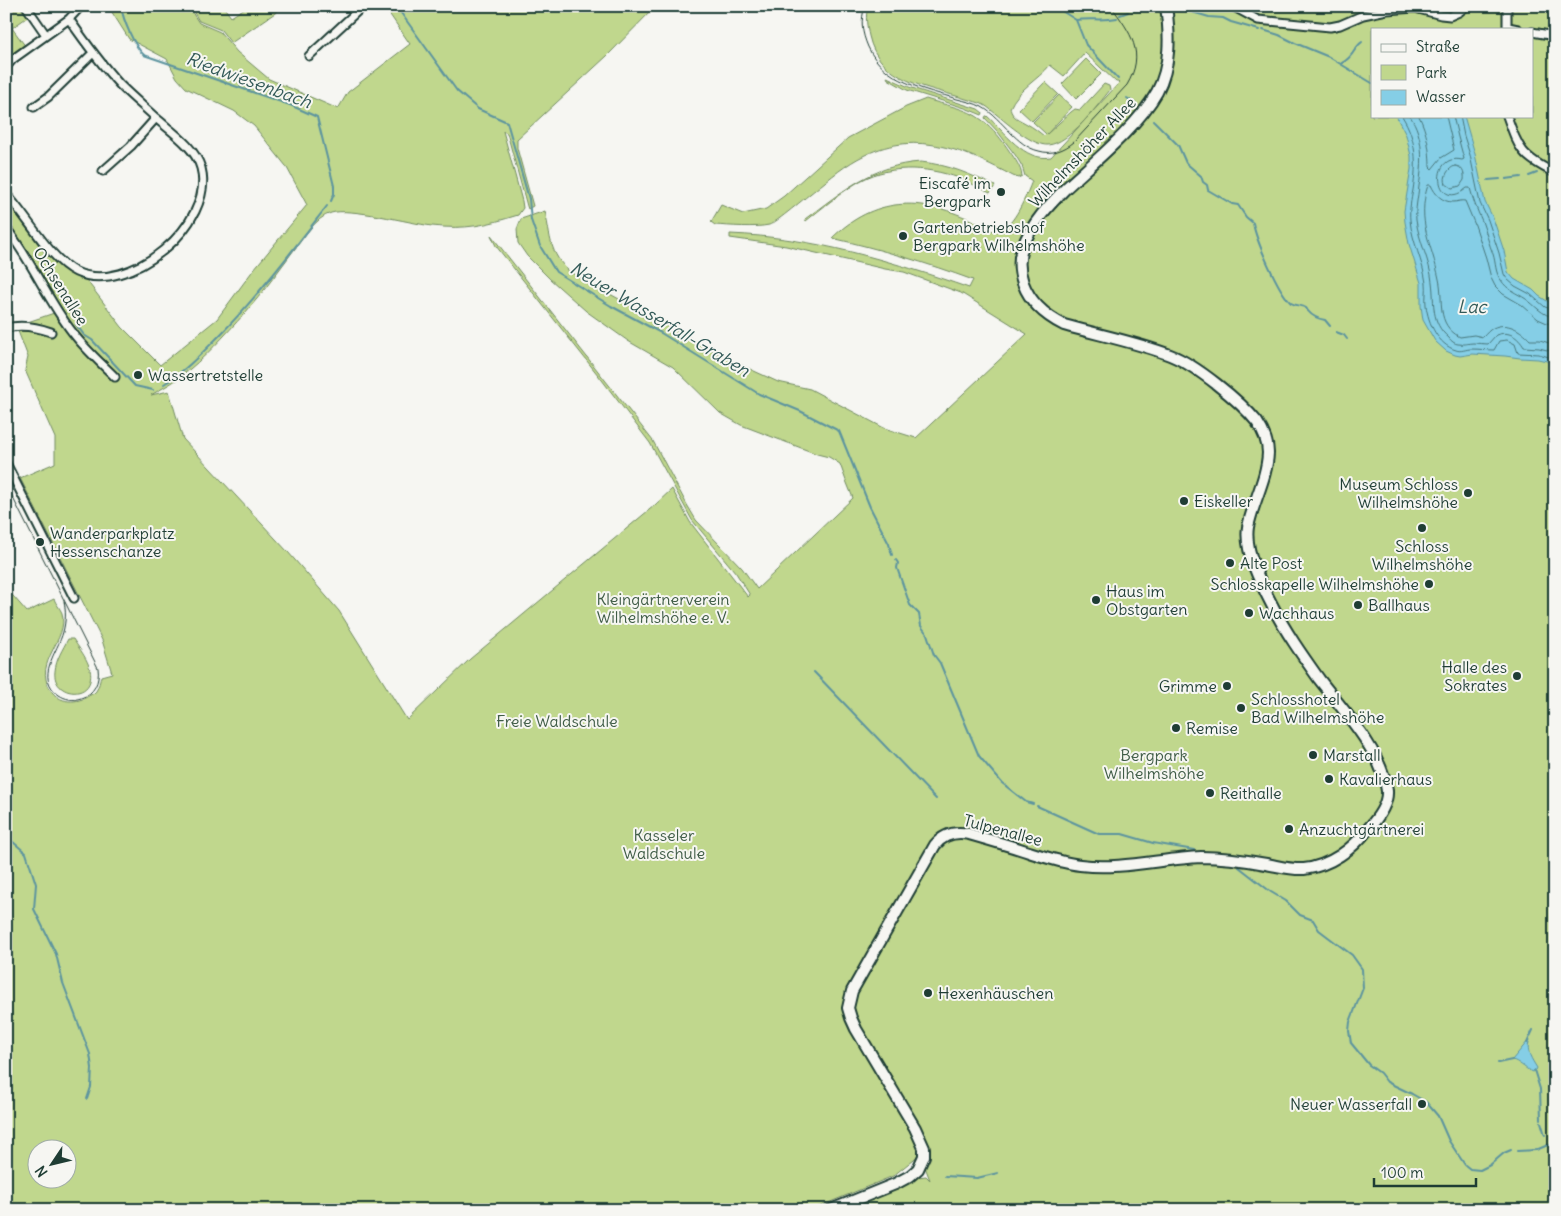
<svg xmlns="http://www.w3.org/2000/svg" width="1561" height="1216" viewBox="0 0 1561 1216" font-family="Delius,sans-serif">
  <style>
    .green { fill: #c0d78d; stroke: #708a60; fill-rule: evenodd }
    .water { fill: #85cee6; stroke: #5c949f }
    .lines { fill: none; stroke-linecap: round; stroke-linejoin: round }
    .shore { stroke: #48777b; stroke-width: 1 }
    .stream { stroke: #5c949f; stroke-width: 2 }
    .street-casing { stroke: #1f3d34; stroke-width: 11 }
    .secondary-casing { stroke: #1f3d34; stroke-width: 14 }
    .street { stroke: #f6f6f2; stroke-width: 7 }
    .secondary { stroke: #f6f6f2; stroke-width: 10 }
    .tram { stroke: #1f3d34; stroke-width: 1 }
    .poi-dot { fill: #1f3d34; stroke: #f6f6f2; stroke-width: 2 }
    .labels { text-anchor: middle; dominant-baseline: central; stroke-width: 4; stroke-linejoin: round; paint-order: stroke }
    .street-label { font-size: 16px; fill: #1f3d34; stroke: #f6f6f2 }
    .poi-label { font-size: 16px; fill: #1f3d34; stroke: #f6f6f2; text-anchor: start }
    .park-label { font-size: 16px; fill: #3f5c46; stroke: #f6f6f2 }
    .water-label { font-size: 18px; font-style: italic; fill: #335a58; stroke: #f6f6f2 }
  </style>
  <rect width="100%" height="100%" fill="#f6f6f2"/>
  <filter id="ink" filterUnits="userSpaceOnUse"><feTurbulence type="fractalNoise" baseFrequency=".02" numOctaves="2"/><feDisplacementMap in="SourceGraphic" scale="10" xChannelSelector="R" yChannelSelector="G"/><feConvolveMatrix kernelMatrix="1 2 1 2 8 2 1 2 1" color-interpolation-filters="sRGB"/></filter>
  <g filter="url(#ink)">
    <path class="green" d="M6 6H22L29 16 12 28 26 47 6 62Z
      M108 6H188L199 23 220 32 237 52 269 79 338 109 348 92 410 44 384 6H656L607 56 517 139V148L533 206 528 209 527 206 507 133 503 131 522 201 523 208 518 215C486 225 466 230 432 226 409 223 350 207 331 213 315 218 304 238 294 250 278 271 263 293 245 313 225 335 204 359 180 377 171 384 161 389 151 395L169 391 183 439 288 552 339 611 407 720 470 659 655 505 672 489 690 522 748 597 750 595 736 573 692 520 650 443 602 380 496 246 491 235 653 441 686 503 696 520 742 568 757 589 853 498 845 478 840 464 829 457 817 454 741 425 720 413 673 367 628 341 586 311 550 279 527 256 518 243 517 229 521 219 545 211C551 238 549 253 570 272L728 359 778 382 810 389 884 428 916 438 1027 334 961 293 904 272 885 269 786 246 730 238V234C812 237 892 261 969 288L973 280C927 263 880 249 832 238 874 197 920 196 971 220 979 223 990 233 999 231 1014 227 1027 194 1032 181L1025 176 1022 166 1016 156 998 132 985 118 986 116H987C1005 132 1024 162 1051 157L1119 83 1118 82H1116L1085 53 1064 76 1050 65C1038 80 1018 89 1010 108 1012 118 1019 119 1027 124 1033 127 1039 132 1044 136L1046 134 1033 122 1059 95 1072 107 1047 134 1071 112 1075 109 1080 110 1104 84 1109 86 1110 90C1097 106 1070 143 1048 145 1033 146 1008 124 996 114 992 111 988 107 984 105 979 102 972 101 966 99 929 87 879 82 869 36 867 27 865 16 868 6H1554L1555 10V1210H849L905 1185 918 1177 926 1176 930 1180 919 1151V1155L893 1176 811 1210H6V588L27 612 54 599C56 604 60 608 62 613 69 640 33 662 50 689 59 704 77 704 90 695 91 695 96 692 96 691 99 687 100 680 101 676L112 673 102 640 20 478 55 463V438L25 370 28 357 16 326 60 311 6 225V197L60 265 84 277 122 327 160 365 217 319 254 269 307 205 286 166 254 126 234 111 186 88 177 78 167 59 129 39ZM1372 29H1532V116H1372ZM38 1148H68V1178H38Z
      M190 6H223L231 17 248 6H274L278 11 231 43 221 30 199 21Z
      M1086 59 1101 74 1076 99 1062 84Z
      M887 77 909 87 978 109 983 113 982 115 965 108 907 90 888 79Z
      M1045 82 1058 94 1032 121 1019 109Z
      M926 99C944 105 967 108 982 120 993 128 1002 140 1010 152 1015 159 1021 167 1022 176L1018 178 1013 176C966 151 918 129 865 155 846 164 830 178 815 190 807 196 776 223 769 225 756 228 729 226 715 225L711 222 721 205 743 214 766 209 784 196 848 138 906 107Z
      M921 162C950 165 969 174 995 186L990 193C980 188 969 182 959 178 926 166 886 164 855 184 838 195 822 208 806 221L805 219C843 191 872 165 921 162Z
      M68 639H73C80 650 94 666 90 681 85 700 52 694 55 671 56 659 63 649 68 639Z"/>
    <path class="water" d="M1396 116H1464L1475 154 1485 202 1493 218 1504 251 1508 272 1514 279 1533 290 1539 296 1555 306V363L1538 359 1520 358 1505 356 1473 354 1460 356 1455 355 1446 351 1435 341 1423 320 1421 306V283L1409 244 1405 222 1404 211 1411 169V156L1406 135Z
      M1528 1041 1529 1042C1526 1051 1532 1060 1537 1068L1536 1070 1532 1072C1524 1068 1518 1061 1512 1060Z"/>
    <g class="lines">
      <path class="shore" d="M1402 116C1417 139 1417 164 1413 190 1411 200 1409 210 1410 220 1412 242 1423 261 1426 283 1427 290 1425 298 1426 305 1428 323 1438 345 1456 350 1461 352 1466 349 1471 349 1479 349 1487 350 1494 350L1499 341 1507 340 1515 344 1518 353 1539 354 1555 359
        M1410 116C1424 136 1423 163 1419 186 1418 197 1415 209 1416 220 1419 242 1430 261 1432 282 1435 304 1430 322 1449 338 1451 341 1455 344 1458 344 1463 345 1469 343 1473 343 1478 343 1483 344 1488 344L1496 335C1509 330 1518 337 1524 347L1539 348 1555 352
        M1419 116C1427 132 1430 150 1430 167L1432 169 1441 158 1454 150 1446 116
        M1453 116 1458 137 1464 159 1462 160C1428 152 1435 215 1467 188H1470C1473 200 1477 210 1482 221 1486 232 1489 244 1493 254 1496 263 1495 273 1501 280 1507 290 1517 293 1526 299 1535 305 1542 316 1555 317
        M1460 116 1464 136 1470 155 1480 203 1488 220 1499 253 1504 274 1507 279 1515 286 1530 294 1545 307 1555 310
        M1455 166C1462 166 1465 173 1464 180L1460 186 1452 188 1446 184C1443 177 1448 168 1455 166Z
        M1555 324 1547 323 1538 319 1522 305 1503 294 1495 286 1491 278 1486 258 1475 225 1465 201C1461 200 1458 202 1453 202 1442 202 1435 194 1431 185H1428C1416 222 1432 244 1439 279 1444 300 1435 324 1460 337L1474 335 1483 337C1486 334 1489 330 1493 328 1507 321 1521 330 1530 340H1540L1555 345"/>
      <path class="stream" d="M121 6C123 20 134 46 144 55L290 105 317 117 334 186V194L331 201
        M396 6 457 91 478 109 507 122 529 199 531 220 540 246 556 272 611 306 661 333 759 394 800 411 839 431 870 507 889 544 892 555
        M1054 6 1076 20C1090 18 1103 21 1117 18
        M1133 10 1139 7 1149 6
        M1192 12 1209 17 1223 18 1231 22 1259 30
        M1120 15 1128 12
        M1076 20 1086 45 1118 79
        M1263 30 1279 35 1295 43 1329 57 1372 83
        M1342 63C1355 56 1353 48 1362 42
        M1127 98 1136 104
        M1154 121 1178 145 1186 163 1201 176 1203 182 1207 185 1208 190 1232 204 1238 205 1246 217 1253 223C1256 240 1278 291 1291 303 1296 306 1302 305 1306 308 1307 309 1307 310 1308 311 1312 316 1319 319 1325 320L1330 326
        M1529 176 1537 173
        M1506 179 1521 177
        M1488 180 1500 179
        M76 324 84 335 92 340 135 386 153 390
        M1336 332 1344 335 1347 339
        M164 384C185 371 202 353 219 336 258 296 292 251 327 206
        M896 560 898 563 897 568 910 605 919 614 921 626 927 634 934 655 940 663 979 756 1002 783 1026 802 1033 804
        M814 672 936 799
        M1037 806 1099 834H1122L1153 843 1194 850
        M6 836 26 853 36 884 34 909 56 954 63 983 90 1054 92 1068 91 1087 87 1099
        M1239 867 1271 892 1286 901 1300 915 1313 920 1319 930 1352 955 1362 969 1363 988 1350 1022 1349 1031 1351 1043 1369 1065 1380 1073 1387 1082 1412 1094 1426 1102 1438 1116 1449 1141 1465 1165 1470 1169 1480 1170 1490 1165 1504 1153 1511 1150
        M1527 1043 1533 1030
        M1498 1063 1512 1060
        M1534 1070 1540 1089 1541 1119
        M1541 1122 1545 1135
        M1517 1151 1536 1150 1548 1145H1555
        M945 1176 977 1178 998 1173"/>
      <g class="street-casing">
        <path id="street" d="M26 6 46 35
          M1232 6 1258 20 1330 27 1340 25 1363 15 1387 10 1415 8 1441 15 1450 16 1459 12 1466 6
          M1507 6V29
          M1508 27 1518 29
          M1532 32 1555 36
          M309 56 363 6
          M6 67 13 59 69 19 81 6
          M34 107 48 97 93 53
          M1507 116C1519 150 1522 157 1555 173
          M103 171 131 146 156 118
          M6 194C27 216 50 260 76 272 128 296 216 224 201 168 195 147 172 132 156 118 144 107 131 96 120 85 101 64 85 42 69 19
          M6 228C32 261 47 300 73 333 85 349 101 363 115 377
          M6 328C22 324 37 327 51 332
          M6 463 74 598"/>
      </g>
      <g class="secondary-casing">
        <path id="secondary" d="M831 1210 895 1184 910 1176 918 1169 924 1156V1148L915 1128 856 1029 851 1018 848 1008 852 991 935 845C944 834 955 831 969 834 990 840 1011 846 1032 853 1048 858 1064 863 1080 865 1121 870 1160 859 1201 857 1223 857 1244 860 1266 864 1278 866 1292 870 1304 869 1330 866 1353 849 1368 829 1377 819 1388 805 1387 791 1383 753 1342 709 1319 679 1302 655 1285 631 1272 605 1261 584 1244 551 1248 527 1253 502 1267 478 1268 453 1268 442 1263 431 1257 422 1240 401 1196 365 1170 355 1136 342 1099 335 1064 325 1046 316 1030 302 1023 283 1019 271 1018 258 1023 246 1032 223 1049 205 1066 188 1095 161 1138 126 1157 92 1171 66 1170 35 1166 6"/>
      </g>
      <use href="#street" class="street"/>
      <use href="#secondary" class="secondary"/>
      <path class="tram" d="M865 6C860 21 862 33 868 47 884 82 924 89 957 99 965 101 975 103 982 107 1003 119 1016 146 1039 151 1052 155 1064 150 1074 142L1127 85C1146 53 1131 33 1111 6
        M6 484 98 668C100 682 94 694 81 698 73 701 65 699 59 695 34 677 58 652 63 632 66 621 66 611 64 601"/>
    </g>
  </g>
  <g class="poi-dot">
    <circle cx="1001" cy="192" r="5"/>
    <circle cx="903" cy="236" r="5"/>
    <circle cx="138" cy="375" r="5"/>
    <circle cx="1468" cy="493" r="5"/>
    <circle cx="1184" cy="501" r="5"/>
    <circle cx="1422" cy="528" r="5"/>
    <circle cx="40" cy="542" r="5"/>
    <circle cx="1230" cy="563" r="5"/>
    <circle cx="1429" cy="584" r="5"/>
    <circle cx="1096" cy="600" r="5"/>
    <circle cx="1358" cy="605" r="5"/>
    <circle cx="1249" cy="613" r="5"/>
    <circle cx="1517" cy="676" r="5"/>
    <circle cx="1227" cy="686" r="5"/>
    <circle cx="1241" cy="708" r="5"/>
    <circle cx="1176" cy="728" r="5"/>
    <circle cx="1313" cy="755" r="5"/>
    <circle cx="1329" cy="779" r="5"/>
    <circle cx="1210" cy="793" r="5"/>
    <circle cx="1289" cy="829" r="5"/>
    <circle cx="928" cy="993" r="5"/>
    <circle cx="1422" cy="1104" r="5"/>
  </g>
  <g class="labels">
    <g class="street-label">
      <text transform="translate(1082 152) rotate(-46)">Wilhelmshöher Allee</text>
      <text transform="translate(61 286) rotate(58)">Ochsenallee</text>
      <text transform="translate(1003 830) rotate(15)">Tulpenallee</text>
    </g>
    <g class="poi-label">
      <text x="991" y="183" text-anchor="end">Eiscafé im<tspan x="991" dy="18">Bergpark</tspan></text>
      <text x="913" y="227">Gartenbetriebshof<tspan x="913" dy="18">Bergpark Wilhelmshöhe</tspan></text>
      <text x="148" y="375">Wassertretstelle</text>
      <text x="1458" y="484" text-anchor="end">Museum Schloss<tspan x="1458" dy="18">Wilhelmshöhe</tspan></text>
      <text x="1194" y="501">Eiskeller</text>
      <text x="50" y="533">Wanderparkplatz<tspan x="50" dy="18">Hessenschanze</tspan></text>
      <text x="1422" y="546" text-anchor="middle">Schloss<tspan x="1422" dy="18">Wilhelmshöhe</tspan></text>
      <text x="1240" y="563">Alte Post</text>
      <text x="1419" y="584" text-anchor="end">Schlosskapelle Wilhelmshöhe</text>
      <text x="1106" y="591">Haus im<tspan x="1106" dy="18">Obstgarten</tspan></text>
      <text x="1368" y="605">Ballhaus</text>
      <text x="1259" y="613">Wachhaus</text>
      <text x="1507" y="667" text-anchor="end">Halle des<tspan x="1507" dy="18">Sokrates</tspan></text>
      <text x="1217" y="686" text-anchor="end">Grimme</text>
      <text x="1251" y="699">Schlosshotel<tspan x="1251" dy="18">Bad Wilhelmshöhe</tspan></text>
      <text x="1186" y="728">Remise</text>
      <text x="1323" y="755">Marstall</text>
      <text x="1339" y="779">Kavalierhaus</text>
      <text x="1220" y="793">Reithalle</text>
      <text x="1299" y="829">Anzuchtgärtnerei</text>
      <text x="938" y="993">Hexenhäuschen</text>
      <text x="1412" y="1104" text-anchor="end">Neuer Wasserfall</text>
    </g>
    <g class="park-label">
      <text x="663" y="599">Kleingärtnerverein<tspan x="663" dy="18">Wilhelmshöhe e. V.</tspan></text>
      <text x="557" y="721">Freie Waldschule</text>
      <text x="1154" y="755">Bergpark<tspan x="1154" dy="18">Wilhelmshöhe</tspan></text>
      <text x="664" y="835">Kasseler<tspan x="664" dy="18">Waldschule</tspan></text>
    </g>
    <g class="water-label">
      <text transform="translate(249 80) rotate(20)">Riedwiesenbach</text>
      <text x="1472" y="306">Lac</text>
      <text transform="translate(660 319) rotate(31)">Neuer Wasserfall-Graben</text>
    </g>
  </g>
  <rect width="1561" height="1216" fill="none" stroke="#f6f6f2" stroke-width="25"/>
  <rect x="12" y="12" width="1536" height="1191" fill="none" stroke="#1f3d34" stroke-width="2" filter="url(#ink)"/>
  <rect x="1371" y="28" width="162" height="90" fill="#f6f6f2" stroke="#a0aca6"/>
  <rect x="1381" y="44" width="25" height="8" fill="#f6f6f2" stroke="#a0aca6"/>
  <text x="1416" y="52" font-size="15" fill="#1f3d34">Straße</text>
  <rect x="1381" y="65" width="25" height="15" fill="#c0d78d" stroke="#a0aca6"/>
  <text x="1416" y="78" font-size="15" fill="#1f3d34">Park</text>
  <rect x="1381" y="90" width="25" height="15" fill="#85cee6" stroke="#a0aca6"/>
  <text x="1416" y="102" font-size="15" fill="#1f3d34">Wasser</text>
  <g transform="translate(52 1164) rotate(235)"><circle r="24" fill="#f6f6f2" stroke="#a0aca6"/>
  <path d="M0-4L9 19L0 12L-9 19Z" fill="#1f3d34"/>
  <text y="-8" font-size="14" font-weight="bold" text-anchor="middle" fill="#1f3d34">N</text>
  </g>
  <path d="M1374 1178v8h102v-8" fill="none" stroke="#1f3d34" stroke-width="2.5"/>
  <text x="1381" y="1178" font-size="15" fill="#1f3d34" stroke="#f6f6f2" stroke-width="4" paint-order="stroke">100 m</text>
</svg>
